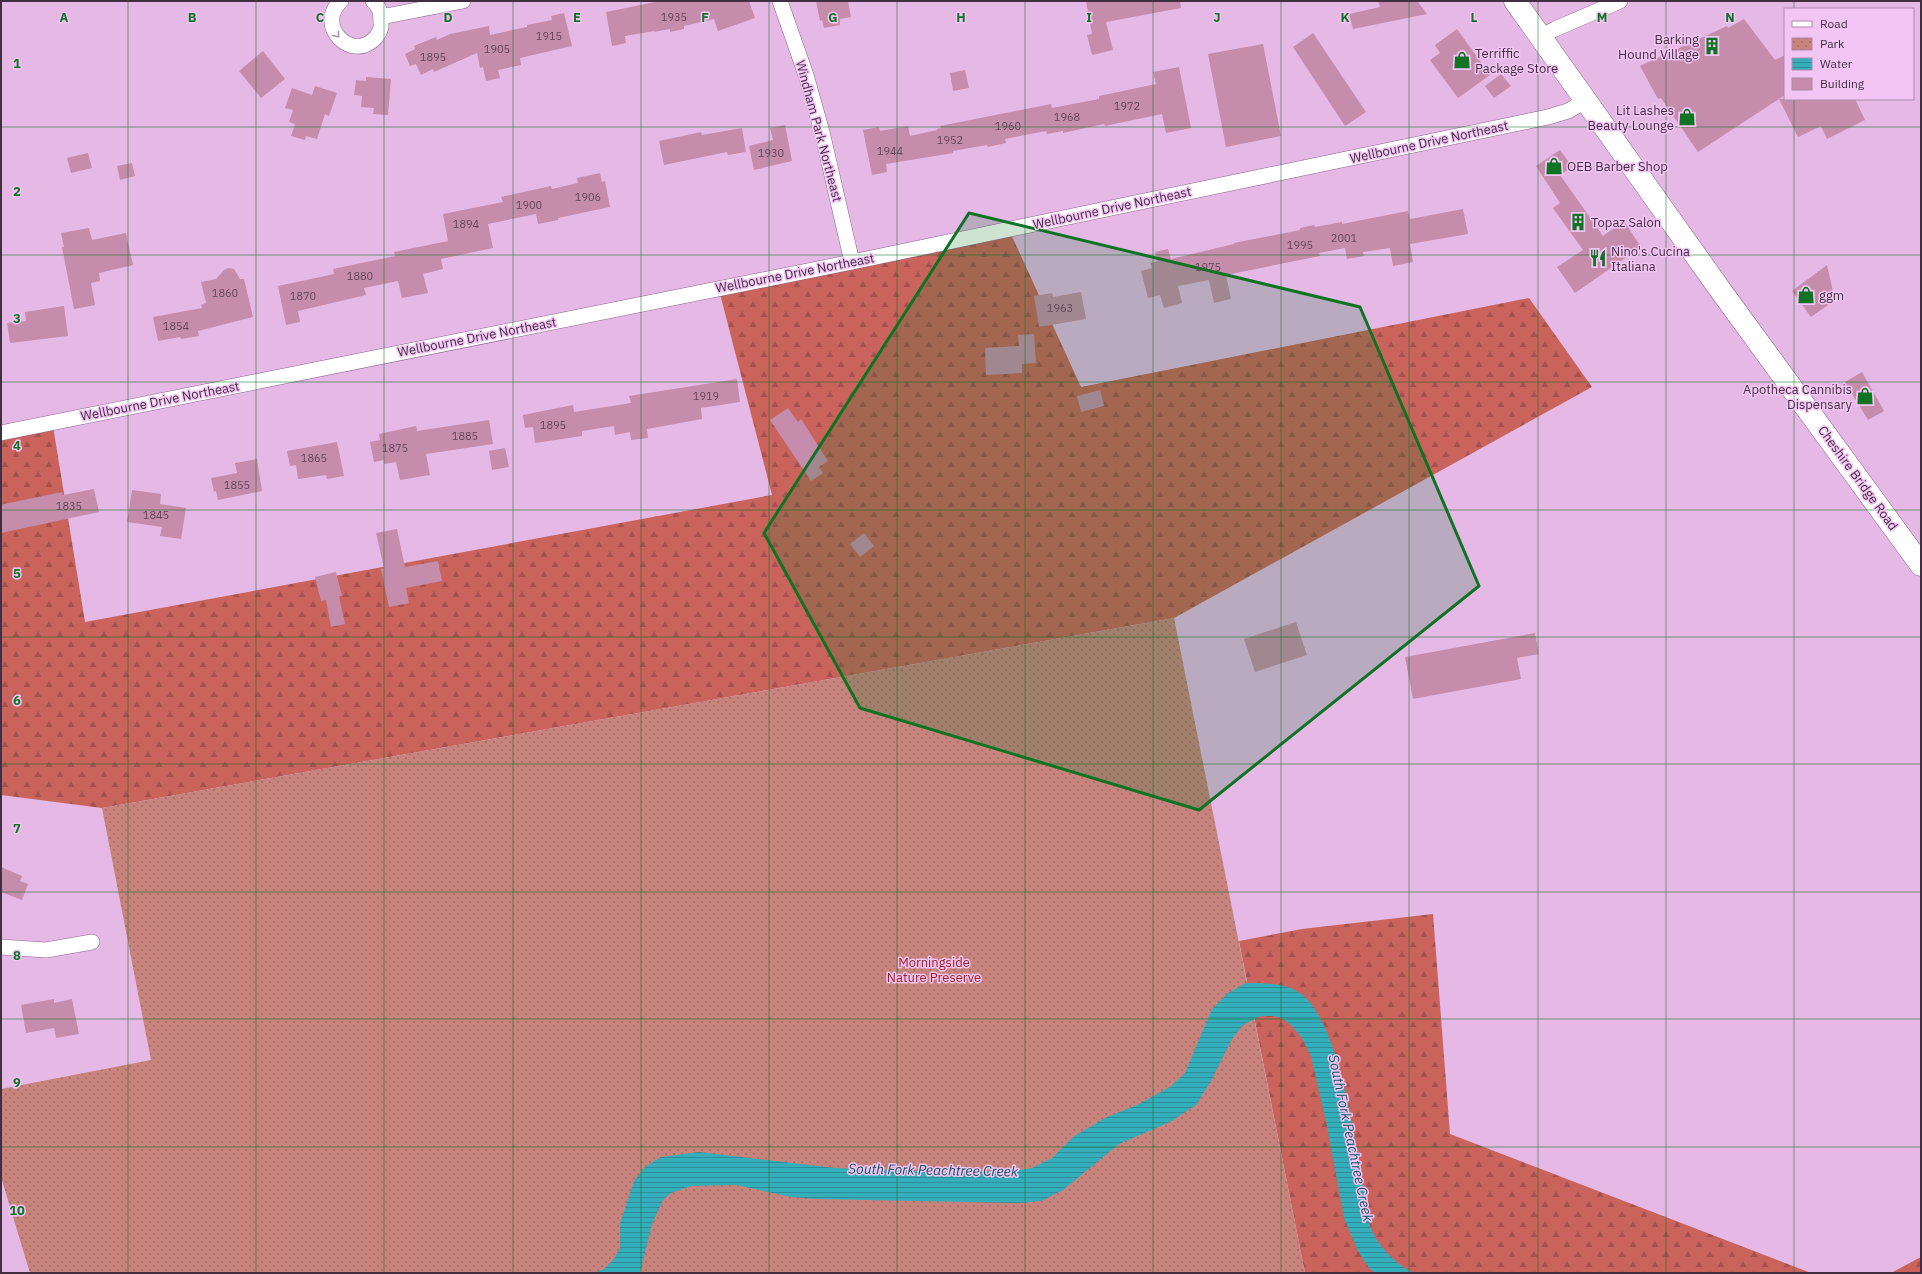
<svg xmlns="http://www.w3.org/2000/svg" width="1922" height="1274" viewBox="0 0 1922 1274" font-family="'IBM Plex Sans',sans-serif">
  <style>
    .forest { fill: url(#forest-firs) }
    .park { fill: url(#park-dots) }
    .water { fill: url(#water-rules) }
    .building { fill: #c68cac }
    .lines { fill: none; stroke-linecap: round; stroke-linejoin: round }
    .street-casing { stroke: #8b628c; stroke-width: 16 }
    .secondary-casing { stroke: #8b628c; stroke-width: 23 }
    .street { stroke: #fff; stroke-width: 15 }
    .secondary { stroke: #fff; stroke-width: 22 }
    .oneway { stroke: #a097a0 }
    .marked { fill: #0f7324; fill-opacity: 0.2; stroke: #0f7324; stroke-width: 3; stroke-linejoin: round }
    .grid { fill: none; stroke: #0f7324; stroke-width: 1; stroke-opacity: 0.55 }
    .labels { text-anchor: middle; dominant-baseline: central; stroke-width: 3; stroke-linejoin: round; paint-order: stroke }
    .number-label { font-size: 11px; fill: #62465c }
    .poi-label { font-size: 13px; fill: #412f41; stroke: #f3c5f4; text-anchor: start }
    .street-label { font-size: 13px; fill: #412f41; stroke: #f3c5f4 }
    .park-label { font-size: 13px; fill: #9c1f22; stroke: #f3c5f4 }
    .water-label { font-size: 14px; font-style: italic; fill: #0d5259; stroke: #f3c5f4 }
    .grid-label { font-size: 13px; text-anchor: middle; font-weight: bold; fill: #0f7324; stroke: #f3c5f4; stroke-width: 3; stroke-linejoin: round; paint-order: stroke }
  </style>
  <defs>
    <pattern id="forest-firs" width="22" height="20" patternUnits="userSpaceOnUse"><rect width="22" height="20" fill="#c9635c"/><path d="M5 1l3.5 6h-7zM16 11l3.5 6h-7z" fill="#a5524e"/></pattern>
    <pattern id="park-dots" width="8" height="8" patternUnits="userSpaceOnUse"><rect width="8" height="8" fill="#c7837c"/><path d="M2 2h.1M6 6h.1" fill="none" stroke="#a36c67" stroke-width="1.8" stroke-linecap="round"/></pattern>
    <pattern id="water-rules" width="6" height="5" patternUnits="userSpaceOnUse"><rect width="6" height="5" fill="#35aebb"/><path d="M0 2.5h6" fill="none" stroke="#2e8e9a"/></pattern>
  </defs>
  <rect width="100%" height="100%" fill="#e5b8e6"/>
  <path class="forest" d="M1010 232 1081 387 1529 298 1592 387 1174 618 102 808 1 795V430L52 420 85 622 772 495 719 290Z
    M1433 914 1450 1134 1811 1273H1305L1239 941 1302 929Z
    M1921 1257V1273H1891Z"/>
  <path class="park" d="M1174 618 1305 1273H30L1 1177V1089L151 1060 102 808Z"/>
  <path class="water" d="M1246 983C1264 983 1285 983 1300 993 1339 1020 1355 1141 1363 1187 1366 1200 1367 1214 1370 1226 1376 1244 1398 1267 1415 1273H1375L1369 1268 1358 1251 1344 1218 1327 1126 1311 1056 1302 1038 1292 1026 1282 1018 1273 1016H1261L1243 1025 1232 1039 1211 1081 1196 1105 1170 1122 1119 1144 1063 1190 1041 1201 1019 1203 817 1199 791 1197 736 1185 691 1186 671 1193 663 1200 652 1224 640 1273H593L604 1269 614 1259 620 1248V1223L634 1181 645 1167 661 1157 699 1152 835 1168 949 1172 1013 1171 1032 1168 1052 1158 1073 1137 1105 1118 1139 1104 1170 1087 1185 1073 1212 1009 1228 993Z"/>
  <path class="building" d="M660 1H749L755 18 718 31 714 19 684 26V29L670 32V29L654 32V31L625 36 626 43 612 46 606 12Z
    M816 1H848L851 17 840 19V25L824 28 822 20 820 21Z
    M1086 1H1180L1181 8 1106 22 1113 50 1092 55 1087 35 1092 34Z
    M1378 1H1417L1427 14 1353 29 1349 14 1380 7Z
    M564 13 572 46 520 58 521 65 498 70 500 78 486 81 483 67 480 68 477 53 434 72 433 69 421 75 416 64 410 66 405 54 415 49 414 46 436 37 437 40 450 34 489 26 490 35 527 27V25L552 20 551 16Z
    M1744 19 1775 60 1785 55V95L1698 152 1661 98 1658 99 1640 66 1727 26 1728 28Z
    M1457 29 1490 75 1458 98 1430 60 1440 53 1435 45Z
    M1313 33 1366 112 1345 126 1293 47Z
    M1263 44 1281 136 1226 147 1208 54Z
    M263 51 285 79 261 98 239 71Z
    M1179 67 1191 128 1166 133 1162 114 1105 126 1104 124 1063 133V131L1047 134 1046 131 1005 139 1006 143 988 147 987 145 953 151V153L886 164 887 172 872 175 863 130 879 127 880 131 908 126 910 136 937 130V129L941 128 940 126 1051 104 1052 108 1099 99V96L1156 84 1153 72Z
    M965 70 969 88 953 91 950 73Z
    M1501 74 1511 86 1494 98 1485 86Z
    M366 77 391 79 388 115 373 114 374 108 361 107 362 96 354 95 356 80 366 81Z
    M315 86 337 93 329 116 325 114 317 139 306 136 305 140 291 136 295 124 289 122 293 110 285 108 292 88 312 95Z
    M1779 99H1855L1865 120 1827 139 1821 126 1798 137Z
    M785 125 792 161 754 170 749 146 773 140 770 128Z
    M742 128 746 152 728 155 727 152 664 165 659 141 701 132 702 135Z
    M1560 150 1572 167 1560 175 1603 236 1624 221 1641 247 1575 293 1557 267 1583 250 1553 208 1560 203 1536 166Z
    M88 153 92 168 71 173 67 158Z
    M132 163 135 176 120 180 117 166Z
    M600 173 602 182 605 181 610 207 558 218V220L538 224 536 214 488 224 493 248 441 259 443 269 423 274 428 293 402 298 398 281 364 288 366 295 298 311 300 322 286 325 278 286 334 274 333 269 395 256 394 252 448 241 443 214 503 202 501 197 551 186 552 189 578 183 577 178Z
    M1463 209 1468 234 1410 244 1413 262 1393 266 1390 248 1363 252 1364 256 1347 259 1345 248 1319 253 1320 256 1226 275 1231 299 1214 303 1209 280 1178 286 1182 303 1164 308 1160 295 1148 298 1141 271 1152 268 1150 263 1158 261 1155 252 1168 249 1171 259 1234 244V243L1300 230V228L1314 225 1315 227 1342 222V224L1408 211 1410 219Z
    M89 228 92 240 126 233 133 265 99 273 100 281 91 283 95 305 74 309 62 247H64L61 233Z
    M1827 265 1835 300 1811 317 1792 291Z
    M228 268 234 269 240 279H244L253 317 198 331 199 336 181 339 180 337 158 341 153 317 202 308 201 305 206 303 201 282 216 279 224 270Z
    M1081 292 1086 319 1039 327 1034 296 1052 293 1053 297Z
    M64 306 68 336 10 343 7 323 26 321 25 312Z
    M1034 334 1036 363 1022 364V373L986 375 985 348 1019 346 1018 335Z
    M1862 372 1884 411 1868 420 1845 382Z
    M737 379 740 402 701 408 702 419 647 429 648 438 631 440 630 432 615 435 614 426 582 431V436L535 443 533 427 525 428 523 415 573 405 574 412 631 403 629 396Z
    M1100 390 1104 406 1081 412 1077 396Z
    M788 408 798 422 801 419 828 461 819 467 823 473 811 481 770 420Z
    M489 420 493 444 426 454 430 475 400 480 396 462 384 464V460L374 462 370 442 380 440 379 434 416 426 417 431Z
    M337 442 344 476 327 479 326 475 298 479 296 465 290 466 287 451Z
    M505 448 509 467 492 470 489 451Z
    M257 459 262 491 218 500 216 491 214 492 211 478 237 473 235 463Z
    M94 489 99 512 1 533V505L4 504 62 492 63 495Z
    M132 490 161 494 160 504 186 508 181 539 160 536 162 527 127 522Z
    M397 529 405 567 438 561 442 581 406 588 409 603 389 607 381 569 384 568 376 533Z
    M864 533 874 546 860 557 850 544Z
    M336 572 342 596H339L345 624 331 627 326 600 321 601 315 577Z
    M1296 622 1307 655 1255 672 1244 639Z
    M1535 633 1539 654 1517 658 1521 679 1413 699 1405 657Z
    M1 867 22 876 20 881 28 884 22 900 1 892Z
    M54 999V1003L72 999 79 1034 56 1038 54 1028 26 1033 21 1005Z"/>
  <g class="lines">
    <g class="street-casing">
      <path id="street" d="M341 1C314 26 353 64 376 37 379 33 382 28 381 23 381 14 380 7 373 1
        M780 1 806 75 822 132 852 262
        M381 17 463 1
        M1540 37 1555 29 1620 1
        M1 433 852 262 1548 117 1568 111 1585 101
        M1 947 46 950 92 942"/>
    </g>
    <g class="secondary-casing">
      <path id="secondary" d="M1515 1 1721 291 1921 565"/>
    </g>
    <use href="#street" class="street"/>
    <use href="#secondary" class="secondary"/>
  </g>
  <defs><path id="oneway-chevron" d="M-2-3.5L2.5 0L-2 3.5" fill="none" stroke-width="1.6" stroke-linecap="round" stroke-linejoin="round"/></defs>
  <use class="oneway" href="#oneway-chevron" transform="translate(337 35) rotate(52)"/>
  <path class="marked" d="M969 213 1360 307 1479 586 1199 810 860 708 764 533Z"/>
  <path class="grid" d="M128 1V1273M256 1V1273M384 1V1273M513 1V1273M641 1V1273M769 1V1273M897 1V1273M1025 1V1273M1153 1V1273M1281 1V1273M1409 1V1273M1538 1V1273M1666 1V1273M1794 1V9M1794 99V1273M1 127H1921M1 255H1921M1 382H1921M1 510H1921M1 637H1921M1 764H1921M1 892H1921M1 1019H1921M1 1147H1921"/>
  <defs>
    <g id="building-bare" transform="scale(1.38)"><path d="M-4-6H4V6H1V3H-1V6H-4ZM-2.5-4.3h1.7v1.8h-1.7ZM.8-4.3h1.7v1.8H.8ZM-2.5-1h1.7V.8h-1.7ZM.8-1h1.7V.8H.8Z" fill="#0f7324" stroke="#f3c5f4" stroke-width="2.5" paint-order="stroke"/></g>
    <g id="shop-bare" transform="scale(1.38)"><path d="M-5-2.5h2.3a2.7 3.5 0 0 1 5.4 0H5L5.5 6h-11ZM-1.5-2.5h3a1.5 2.3 0 0 0-3 0Z" fill="#0f7324" stroke="#f3c5f4" stroke-width="2.5" paint-order="stroke"/></g>
    <g id="restaurant-bare" transform="scale(1.38)"><path d="M-5-6h1v4h1v-4h1v4h1v-4h1v5L-1.5 .5V6h-2V.5L-5-1ZM5-6V6H3V1.5H1.5Q1.5-4 5-6Z" fill="#0f7324" stroke="#f3c5f4" stroke-width="2.5" paint-order="stroke"/></g>
  </defs>
  <g fill-rule="evenodd">
    <use href="#building-bare" x="1712" y="46"/>
    <use href="#shop-bare" x="1462" y="60"/>
    <use href="#shop-bare" x="1687" y="117"/>
    <use href="#shop-bare" x="1554" y="166"/>
    <use href="#building-bare" x="1578" y="222"/>
    <use href="#restaurant-bare" x="1598" y="258"/>
    <use href="#shop-bare" x="1806" y="295"/>
    <use href="#shop-bare" x="1865" y="396"/>
  </g>
  <g class="labels">
    <g class="number-label">
      <text x="674" y="17">1935</text>
      <text x="549" y="36">1915</text>
      <text x="497" y="49">1905</text>
      <text x="433" y="57">1895</text>
      <text x="1127" y="106">1972</text>
      <text x="1067" y="117">1968</text>
      <text x="1008" y="126">1960</text>
      <text x="950" y="140">1952</text>
      <text x="890" y="151">1944</text>
      <text x="771" y="153">1930</text>
      <text x="588" y="197">1906</text>
      <text x="529" y="205">1900</text>
      <text x="466" y="224">1894</text>
      <text x="1344" y="238">2001</text>
      <text x="1300" y="245">1995</text>
      <text x="1208" y="267">1975</text>
      <text x="360" y="276">1880</text>
      <text x="225" y="293">1860</text>
      <text x="303" y="296">1870</text>
      <text x="1060" y="308">1963</text>
      <text x="176" y="326">1854</text>
      <text x="706" y="396">1919</text>
      <text x="553" y="425">1895</text>
      <text x="465" y="436">1885</text>
      <text x="395" y="448">1875</text>
      <text x="314" y="458">1865</text>
      <text x="237" y="485">1855</text>
      <text x="69" y="506">1835</text>
      <text x="156" y="515">1845</text>
    </g>
    <g class="poi-label">
      <text x="1699" y="39" text-anchor="end">Barking<tspan x="1699" dy="15">Hound Village</tspan></text>
      <text x="1475" y="53">Terriffic<tspan x="1475" dy="15">Package Store</tspan></text>
      <text x="1674" y="110" text-anchor="end">Lit Lashes<tspan x="1674" dy="15">Beauty Lounge</tspan></text>
      <text x="1567" y="166">OEB Barber Shop</text>
      <text x="1591" y="222">Topaz Salon</text>
      <text x="1611" y="251">Nino's Cucina<tspan x="1611" dy="15">Italiana</tspan></text>
      <text x="1819" y="295">ggm</text>
      <text x="1852" y="389" text-anchor="end">Apotheca Cannibis<tspan x="1852" dy="15">Dispensary</tspan></text>
    </g>
    <g class="street-label">
      <text transform="translate(819 131) rotate(75)">Windham Park Northeast</text>
      <text transform="translate(1429 142) rotate(-12)">Wellbourne Drive Northeast</text>
      <text transform="translate(1112 208) rotate(-12)">Wellbourne Drive Northeast</text>
      <text transform="translate(795 273) rotate(-11)">Wellbourne Drive Northeast</text>
      <text transform="translate(477 337) rotate(-11)">Wellbourne Drive Northeast</text>
      <text transform="translate(160 401) rotate(-11)">Wellbourne Drive Northeast</text>
      <text transform="translate(1858 478) rotate(54)">Cheshire Bridge Road</text>
    </g>
    <g class="park-label">
      <text x="934" y="962">Morningside<tspan x="934" dy="15">Nature Preserve</tspan></text>
    </g>
    <g class="water-label">
      <text transform="translate(1351 1138) rotate(78)">South Fork Peachtree Creek</text>
      <text transform="translate(933 1170) rotate(1)">South Fork Peachtree Creek</text>
    </g>
  </g>
  <g class="grid-label">
    <text x="64" y="22">A</text>
    <text x="192" y="22">B</text>
    <text x="320" y="22">C</text>
    <text x="448" y="22">D</text>
    <text x="577" y="22">E</text>
    <text x="705" y="22">F</text>
    <text x="833" y="22">G</text>
    <text x="961" y="22">H</text>
    <text x="1089" y="22">I</text>
    <text x="1217" y="22">J</text>
    <text x="1345" y="22">K</text>
    <text x="1474" y="22">L</text>
    <text x="1602" y="22">M</text>
    <text x="1730" y="22">N</text>
    <text x="17" y="68">1</text>
    <text x="17" y="196">2</text>
    <text x="17" y="323">3</text>
    <text x="17" y="450">4</text>
    <text x="17" y="578">5</text>
    <text x="17" y="705">6</text>
    <text x="17" y="833">7</text>
    <text x="17" y="960">8</text>
    <text x="17" y="1087">9</text>
    <text x="17" y="1215">10</text>
  </g>
  <rect width="1922" height="1274" fill="none" stroke="#412f41" stroke-width="4"/>
  <rect x="1784" y="8" width="130" height="92" fill="#f3c5f4" stroke="#ac89ac"/>
  <rect x="1792" y="21" width="20" height="6" fill="#ffffff" stroke="#ac89ac"/>
  <text x="1820" y="28" font-size="12" fill="#412f41">Road</text>
  <rect x="1792" y="38" width="20" height="12" fill="url(#park-dots)" stroke="#ac89ac"/>
  <text x="1820" y="48" font-size="12" fill="#412f41">Park</text>
  <rect x="1792" y="58" width="20" height="12" fill="url(#water-rules)" stroke="#ac89ac"/>
  <text x="1820" y="68" font-size="12" fill="#412f41">Water</text>
  <rect x="1792" y="78" width="20" height="12" fill="#c68cac" stroke="#ac89ac"/>
  <text x="1820" y="88" font-size="12" fill="#412f41">Building</text>
</svg>
